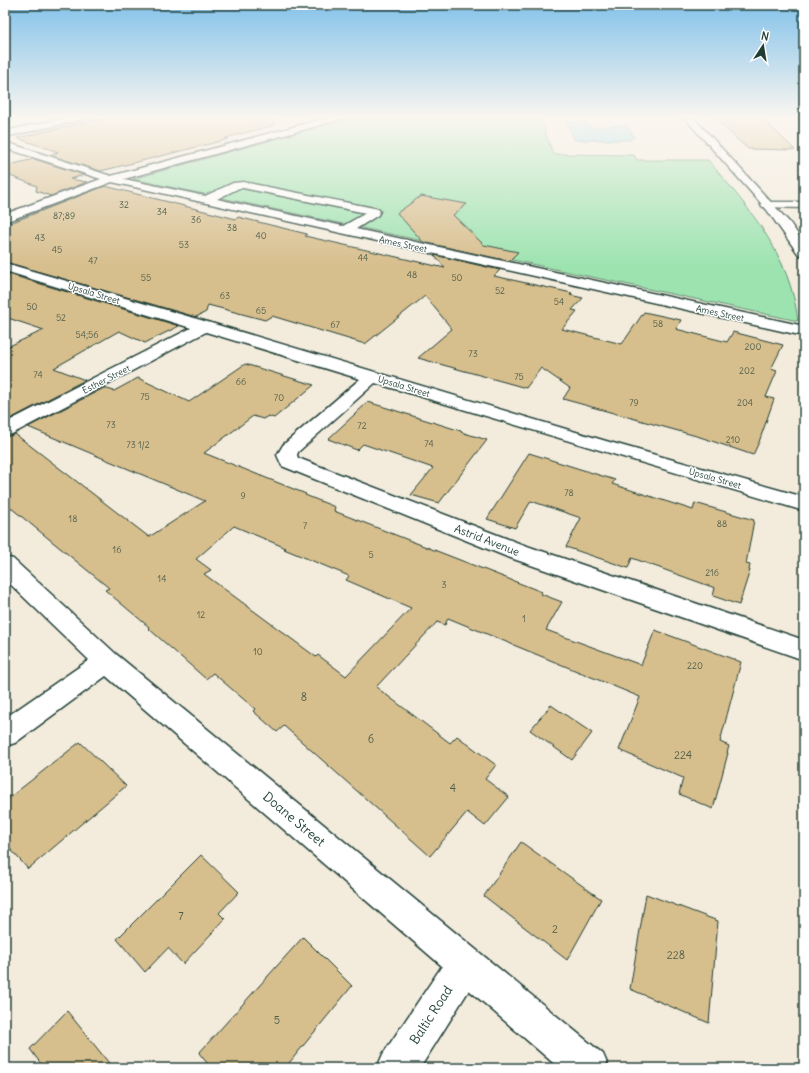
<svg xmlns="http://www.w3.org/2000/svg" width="809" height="1073" viewBox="0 0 809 1073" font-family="Delius,sans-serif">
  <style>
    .green { fill: #9de3b0; stroke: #5e9072 }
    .water { fill: #8dd8ee; stroke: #619aa4 }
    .building { fill: #d7be8d; stroke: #1f3d34; fill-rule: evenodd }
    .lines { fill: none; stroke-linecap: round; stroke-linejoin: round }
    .minor-casing { stroke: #1f3d34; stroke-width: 3 }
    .major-casing { stroke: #1f3d34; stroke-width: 3 }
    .minor { fill: #fff; fill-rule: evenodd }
    .major { fill: #fff; fill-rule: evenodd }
    .labels { text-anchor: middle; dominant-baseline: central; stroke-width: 3; stroke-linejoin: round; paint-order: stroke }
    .number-label { font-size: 9px; fill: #4d5d4a }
    .far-street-label { font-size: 9px; fill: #1f3d34; stroke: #fff }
    .street-label { font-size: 11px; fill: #1f3d34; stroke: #fff }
    .near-number-label { font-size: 11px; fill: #4d5d4a }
    .near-street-label { font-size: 13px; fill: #1f3d34; stroke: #fff }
  </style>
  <rect width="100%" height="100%" fill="#f3ecdd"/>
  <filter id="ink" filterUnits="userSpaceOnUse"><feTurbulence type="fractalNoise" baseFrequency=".025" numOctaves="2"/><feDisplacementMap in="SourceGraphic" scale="8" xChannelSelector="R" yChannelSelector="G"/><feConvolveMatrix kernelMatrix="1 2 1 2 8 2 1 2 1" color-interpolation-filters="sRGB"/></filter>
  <g filter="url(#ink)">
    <path class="green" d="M357 116H539L553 154 634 155 637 160H708C750 210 790 254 798 321L133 179Z"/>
    <path class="water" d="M566 122H586L591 128 627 125 634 137 629 140H575Z"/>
    <path class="building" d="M112 116H274L275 125 225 138 229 139 101 171 49 155 58 152 17 138Z
      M713 117H761L795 150 748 149Z
      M34 159 84 175 70 179 87 182 51 196 36 191 37 186 5 174V166Z
      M105 186 236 219 238 217 307 234 305 236 445 268 434 255 500 270 494 276 572 293 570 295 583 298 572 310 577 311 562 329 622 344 644 312 681 320 676 329 727 342 733 332 783 345 771 369 777 371 766 397 774 399 759 442 753 455 700 437 563 399 570 388 541 368 526 388 418 358 452 329 425 296 365 344 272 316 265 320 208 305 206 312 196 317 5 262V225Z
      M421 196 467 204 453 215 484 245 518 252 509 261 423 242 397 213Z
      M5 273 179 326 145 343 119 331 54 368 85 380 8 420 5 418V348L44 330 5 317Z
      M245 364 314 385 274 418 268 416 263 419 253 416 204 453 306 494 305 495 335 507 334 511 542 592 541 594 562 602 546 630 641 665 655 630 741 662 720 742 729 746 727 753H728L713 809 679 794 683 778 619 750 640 697 448 618 445 625 437 622 376 687 450 743 457 736 496 765 485 779 509 797 485 826 467 812 430 856 284 726 277 732 253 711 255 709 213 673 206 679 148 628 149 627 105 590 109 588 5 503V437L15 434 149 537 205 501 28 427 104 388 114 391 138 378 189 402ZM234 526 286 548 284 549 349 576 346 580 411 608 346 676 318 655 316 657 204 574 211 570 196 559Z
      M368 402 461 431V432L487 440 439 503 411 495 433 468 363 444 357 450 328 439Z
      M529 453 615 480 612 484 693 510 695 503 754 520 746 564 750 565 749 570H750L739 605 713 596 715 588 632 558 628 568 566 547 581 518 531 501 515 528 487 519Z
      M551 705 592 733 572 760 530 730Z
      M80 742 126 786 28 869 5 843V801Z
      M521 842 601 899 567 960 484 896Z
      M201 855 239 892 219 913 225 919 183 964 168 948 145 972 117 939Z
      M646 894 718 921 709 1023 630 989Z
      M303 937 352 986 285 1068H211L199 1053Z
      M67 1011 113 1068H44L30 1049Z"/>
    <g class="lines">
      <g class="minor-casing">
        <path id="minor" d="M74 116H89L85 119 5 137V131Z
          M334 116H347L346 118 124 179 205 196 233 183 243 182 374 208 378 209 380 211 378 215 356 229 804 326V336L112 182 5 222V214L101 179 5 148V142L111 176ZM239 188H243L366 213 343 226 217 199Z
          M767 202H804V208L763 207 761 205 763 203Z
          M5 263 211 323 606 441 804 497V511L375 383 298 452 297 455 298 458 521 544 804 640V660L505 556 282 466 277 455 283 445 360 379 206 332 12 434 5 436V423L191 328 5 271Z
          M5 557 13 559 116 654 603 1054 609 1068H559L469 990 420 1068H377L383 1054 442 966 106 676 15 743 5 746V718L89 660 5 579Z"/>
      </g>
      <g class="major-casing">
        <path id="major" d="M683 116H692L790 223 804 243V256L799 255 767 210Z"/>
      </g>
      <use href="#minor" class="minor"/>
      <use href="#major" class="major"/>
    </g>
  </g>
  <linearGradient id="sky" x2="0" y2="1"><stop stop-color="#83c2ea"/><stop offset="0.44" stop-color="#faf6f0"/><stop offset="1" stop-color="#faf6f0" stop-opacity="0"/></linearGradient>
  <rect width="809" height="266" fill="url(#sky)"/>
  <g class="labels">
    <g class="number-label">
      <text x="124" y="204">32</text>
      <text x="162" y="211">34</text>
      <text x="64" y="215">87;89</text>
      <text x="196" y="219">36</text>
      <text x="232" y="227">38</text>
      <text x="261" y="235">40</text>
      <text x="40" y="237">43</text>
      <text x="184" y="244">53</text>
      <text x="57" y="249">45</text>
      <text x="363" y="257">44</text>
      <text x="93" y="260">47</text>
      <text x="412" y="274">48</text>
      <text x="146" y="277">55</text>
      <text x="457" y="277">50</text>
      <text x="500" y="290">52</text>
      <text x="225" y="295">63</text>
      <text x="559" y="301">54</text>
      <text x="32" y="306">50</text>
      <text x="261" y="310">65</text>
      <text x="61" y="317">52</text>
      <text x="658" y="323">58</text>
      <text x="335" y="324">67</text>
      <text x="87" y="334">54;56</text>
      <text x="753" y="346">200</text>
      <text x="473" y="353">73</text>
      <text x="747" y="370">202</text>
      <text x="38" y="374">74</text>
      <text x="519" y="376">75</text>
      <text x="241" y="381">66</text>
      <text x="145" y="396">75</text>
      <text x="279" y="397">70</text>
      <text x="634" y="402">79</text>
      <text x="745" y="402">204</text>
      <text x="111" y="424">73</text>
      <text x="362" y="425">72</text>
      <text x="733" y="439">210</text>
      <text x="429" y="443">74</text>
      <text x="138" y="444">73 1/2</text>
      <text x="569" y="492">78</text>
      <text x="243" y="495">9</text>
      <text x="73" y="518">18</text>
      <text x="722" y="523">88</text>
      <text x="305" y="525">7</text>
      <text x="117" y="549">16</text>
      <text x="371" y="554">5</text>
      <text x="712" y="572">216</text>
      <text x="162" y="578">14</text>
      <text x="444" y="584">3</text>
      <text x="201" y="614">12</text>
      <text x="524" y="618">1</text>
      <text x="258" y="651">10</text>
      <text x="695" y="665">220</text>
    </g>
    <g class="far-street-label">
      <text transform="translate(403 244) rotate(12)">Ames Street</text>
      <text transform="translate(94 293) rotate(17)">Upsala Street</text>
      <text transform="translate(720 313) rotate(12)">Ames Street</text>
      <text transform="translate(106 379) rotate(-27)">Esther Street</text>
      <text transform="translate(404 386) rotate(17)">Upsala Street</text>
      <text transform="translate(715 478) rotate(16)">Upsala Street</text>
    </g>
    <g class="street-label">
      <text transform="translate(487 540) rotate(21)">Astrid Avenue</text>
    </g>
    <g class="near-number-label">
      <text x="304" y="697">8</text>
      <text x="371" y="739">6</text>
      <text x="683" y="755">224</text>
      <text x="453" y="788">4</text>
      <text x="181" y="916">7</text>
      <text x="555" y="929">2</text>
      <text x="676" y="955">228</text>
      <text x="277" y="1020">5</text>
    </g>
    <g class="near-street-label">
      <text transform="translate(294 819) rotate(40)">Doane Street</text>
      <text transform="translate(431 1015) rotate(-57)">Baltic Road</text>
    </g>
  </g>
  <rect width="809" height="1073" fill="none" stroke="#fff" stroke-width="20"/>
  <rect x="10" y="10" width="789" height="1053" fill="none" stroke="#1f3d34" stroke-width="1.5" filter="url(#ink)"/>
  <g transform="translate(763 46) rotate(12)" stroke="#ffffff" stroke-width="3" paint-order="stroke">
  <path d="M0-3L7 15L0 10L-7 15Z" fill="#1f3d34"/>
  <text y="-6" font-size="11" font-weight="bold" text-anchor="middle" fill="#1f3d34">N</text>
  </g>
</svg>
